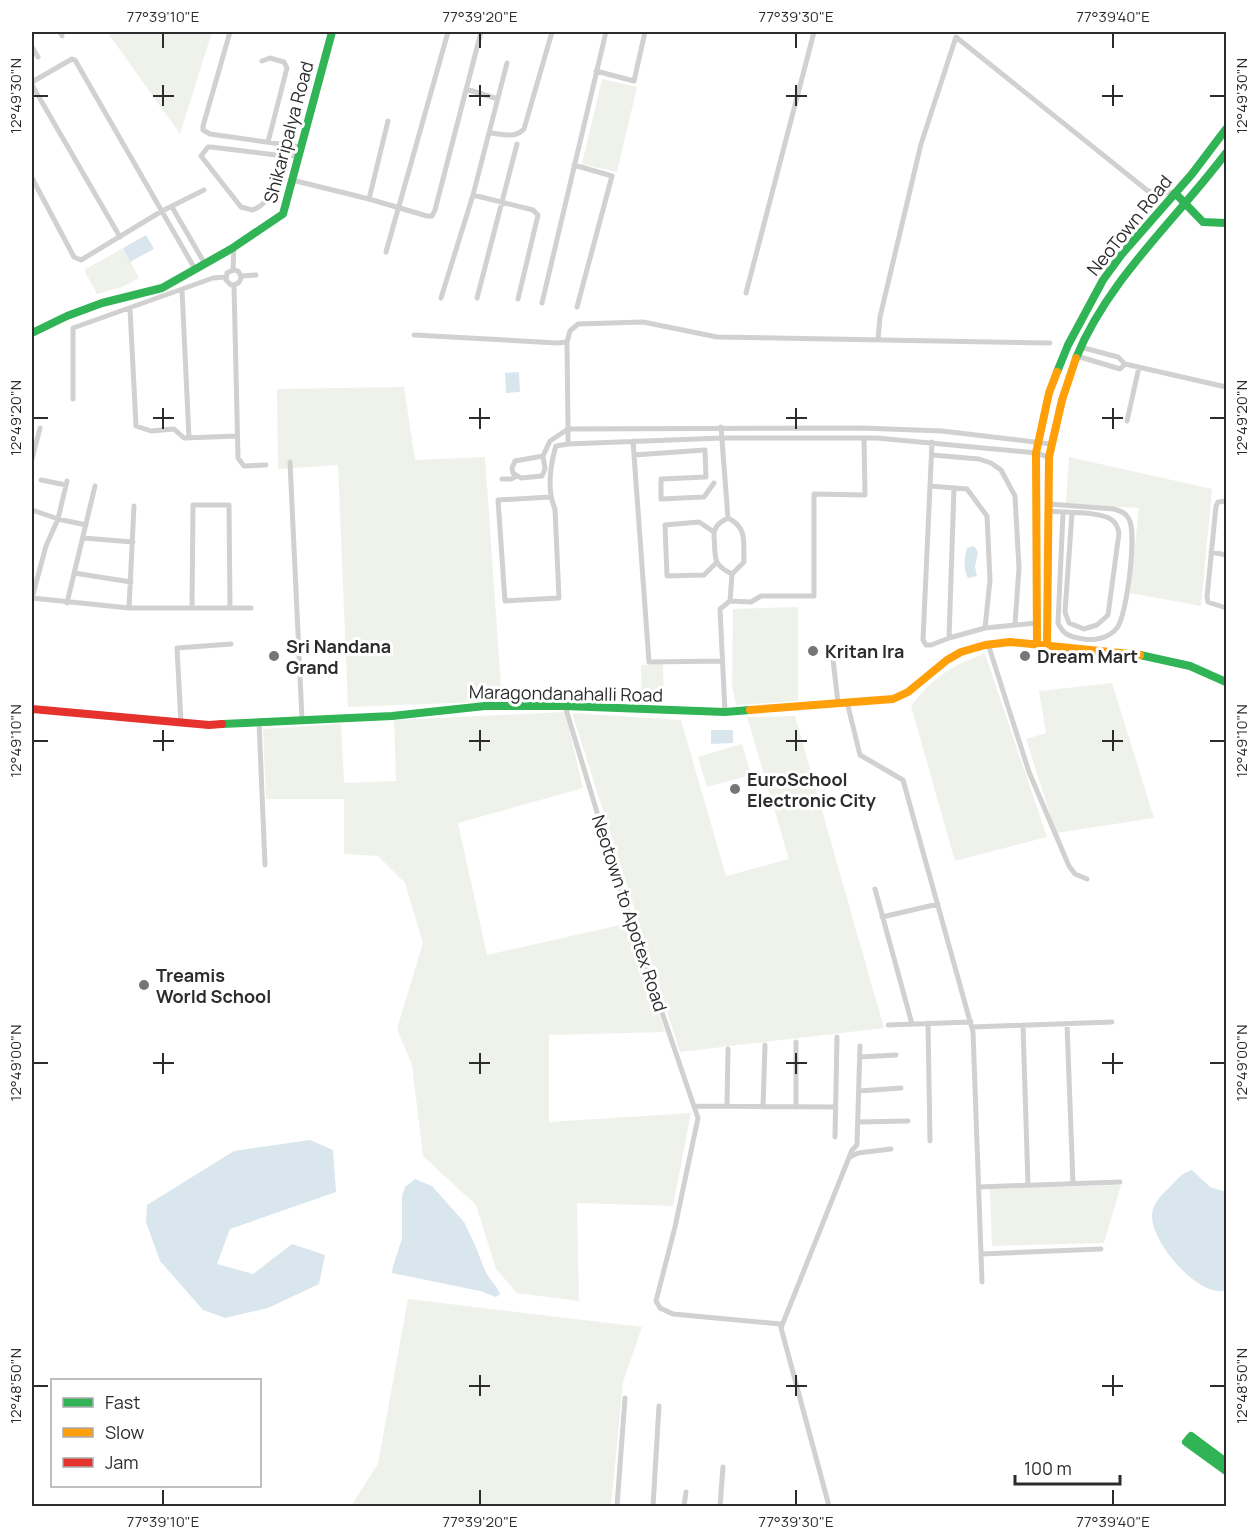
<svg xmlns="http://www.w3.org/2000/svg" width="1258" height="1538" viewBox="0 0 1258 1538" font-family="Manrope,sans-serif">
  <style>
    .green { fill: #eff2eb }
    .water { fill: #d9e6ee }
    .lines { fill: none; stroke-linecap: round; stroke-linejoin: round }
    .street { stroke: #d1d1d1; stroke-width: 5 }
    .fast { stroke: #30b455; stroke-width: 8 }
    .slow { stroke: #ff9f0a; stroke-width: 8 }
    .jam { stroke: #e5322d; stroke-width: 8 }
    .ticks { fill: none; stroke: #2c2c2c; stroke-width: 2 }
    .poi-dot { fill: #767676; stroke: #fff; stroke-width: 2 }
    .labels { text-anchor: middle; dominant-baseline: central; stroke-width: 6; stroke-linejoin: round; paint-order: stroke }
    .street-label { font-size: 18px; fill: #2c2c2c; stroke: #fff }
    .poi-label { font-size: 18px; font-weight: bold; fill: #2c2c2c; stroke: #fff; text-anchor: start }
    .neatline { fill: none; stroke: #2c2c2c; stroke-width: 2 }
    .ticks-label { font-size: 15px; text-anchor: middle; fill: #2c2c2c }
  </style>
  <rect width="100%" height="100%" fill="#fff"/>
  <path class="green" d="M107 32H212L180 134Z
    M602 79 637 87 617 172 582 164Z
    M123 248 139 278 122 287 97 294 84 270Z
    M404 387 415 460 485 457 502 701 348 707 338 465 278 469 277 389Z
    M1069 457 1212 489 1201 606 1130 593 1139 508 1066 504Z
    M798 607V701L736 705 732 685 733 609Z
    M985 654 1047 837 955 861 911 706C930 680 954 663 985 654Z
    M663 664 664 702 642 703 641 665Z
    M1112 683 1154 818 1056 833 1026 739 1046 733 1039 691Z
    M565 712 583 788 458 823 487 955 629 923 665 1032 549 1035V1122L691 1113 673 1206 577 1203 579 1301 517 1293 496 1269 476 1205 423 1156 412 1065 397 1029 423 943 405 883 378 856 344 854V799H266L263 729 341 724 344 783 396 781 394 720Z
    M572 713 681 720 726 876 789 859 747 717 795 716 884 1028 680 1052Z
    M742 744 751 775 707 787 698 757Z
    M1121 1185 1104 1243 992 1246 990 1189Z
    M408 1299 642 1327 623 1382 611 1506H351L378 1464Z"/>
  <path class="water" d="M146 235 154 249 130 262 123 248Z
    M519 372 520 392 506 393 505 373Z
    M974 546 978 552 975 567 977 576 968 578C963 569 964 558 967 548Z
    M711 730H733V743L711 744Z
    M310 1140 333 1150 336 1192 230 1229 217 1264 253 1274 292 1244 325 1255 319 1284 268 1308 225 1318 203 1310 160 1261 146 1222 147 1205 234 1151Z
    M1192 1170 1210 1187 1226 1192V1287L1223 1291C1196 1295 1150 1241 1152 1214 1153 1203 1162 1194 1170 1187 1177 1179 1182 1173 1192 1170Z
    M415 1179 432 1186 464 1222 475 1245 486 1273 497 1288 500 1294 496 1297 480 1291 392 1273 393 1266 402 1239V1196L405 1187Z"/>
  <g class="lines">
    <path class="street" d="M60 32 62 36
      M230 32 203 126V130L210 134 301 147
      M32 47 38 57
      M262 61 270 58 284 62 287 68 268 142
      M596 71 634 81 645 32
      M32 82 72 59 75 60 195 269
      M32 85 120 237
      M466 89 498 99
      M490 133C502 134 515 139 524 129L552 32
      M284 156C284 173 269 206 252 210L241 207 201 156 208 147H211L284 156 286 154 298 157
      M574 165 612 176 577 307
      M32 178 74 257 81 260 162 211 204 190
      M292 180 369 199 427 216H432L435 210 481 32
      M473 195 533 210 538 215 518 299
      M369 199 388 121
      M172 207 205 264
      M386 252 448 32
      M233 270 234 247
      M241 276C241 282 237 285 231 285L226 280 227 273 233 270 238 271 241 276 256 275
      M234 285 238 458 244 466 266 465
      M182 290 189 438
      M746 293 814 32
      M441 298 473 195 507 63
      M477 298 517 144
      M542 303 606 32
      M130 309 136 426 151 431 174 429 184 438 237 436
      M414 335 557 343 567 342
      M878 340 880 317 921 144 956 37 1148 191 1175 193
      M1077 356 1120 369 1125 364 1118 357 1080 347
      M1125 364 1226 387
      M73 399V328L213 278 226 277
      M1127 421 1139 367
      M721 427 728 518
      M633 441 649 662 722 661
      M932 442 923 640 926 645H931L949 638
      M634 455 705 450 706 477 661 479V499L704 497 714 483
      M932 455 979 459 991 463 1001 470 1015 496 1019 568 1015 624
      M543 456 550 441 568 429 567 342 570 331 578 324 643 322 717 337 1050 343
      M543 456 545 469 542 476 521 478 513 473 512 468 515 461Z
      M1049 457 1036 453 877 438H722L568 444V429L862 428 942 431 1051 444
      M32 459 40 428
      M290 462 302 719
      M502 479H511L517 476
      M41 480 66 485
      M930 486 967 489 987 516 990 580 985 628
      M954 488 949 638 985 628 1037 623
      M550 497 498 500 505 601 559 598 555 509C547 491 550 468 555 449L556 446 568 444
      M1226 501 1218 502 1216 506 1207 597 1208 602 1226 608
      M1048 504 1114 509C1121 511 1126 513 1129 519 1137 533 1127 615 1117 628 1109 638 1095 641 1083 639 1071 637 1063 635 1058 623L1063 513
      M32 510 58 519 67 481
      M1048 511C1063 513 1102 511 1112 520 1116 523 1118 528 1119 533L1108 615 1097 625 1084 629 1069 623 1065 612 1072 513
      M714 532 699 522 665 525 667 576 704 575 716 563
      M83 538 133 542
      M1211 552 1226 555
      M74 573 131 582
      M32 598 129 608H251
      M32 598 46 546 58 519 86 525
      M730 601 751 602 761 596H814V494L865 495 864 438
      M67 603 95 486
      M129 608 134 506
      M192 608 193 505H229L230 608
      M988 644 1029 772 1069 866 1075 874 1087 879
      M832 651 838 703
      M847 702 860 755 903 780 973 1032 982 1282
      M565 706 622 895 698 1118 675 1227 656 1301 660 1308 673 1314 780 1324 829 1506
      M725 712 720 609 730 601 732 574 744 562C743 542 748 528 728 518 720 522 714 526 714 536 716 557 711 564 732 574
      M259 722 265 865
      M181 723 177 648 231 644
      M875 889 912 1024
      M882 917 938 904
      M928 1023 930 1141
      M1067 1024 1073 1184
      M888 1025 971 1022
      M1023 1025 1028 1185
      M972 1027 1112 1022
      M860 1057 896 1055
      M859 1091 901 1088
      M694 1106 836 1107
      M727 1106 728 1049
      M763 1107 765 1045
      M796 1107V1042
      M858 1122 908 1121
      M835 1137 837 1037
      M850 1157 858 1153 891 1149
      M979 1187 1120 1182
      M981 1254 1101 1249
      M781 1328 852 1150 857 1145 860 1046
      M617 1506 625 1398
      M653 1506 659 1406
      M684 1506 686 1492
      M720 1506 723 1467"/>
    <path class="fast" d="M1175 193 1203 222 1226 223
      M32 333 67 316 102 303 162 288 231 249 283 214 332 32
      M1076 358C1109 278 1175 221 1226 153
      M1057 372 1068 345 1103 280 1122 254 1192 174 1226 129
      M1140 655 1190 666 1226 682
      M222 724 392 716 485 706H565L725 712 750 710
      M1226 1462 1191 1436 1186 1442 1226 1471"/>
    <path class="slow" d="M1037 644 1036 453 1049 393 1057 372
      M1047 645 1049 457 1062 400 1076 358
      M750 710 893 699 908 692 947 660 961 652 985 645 1010 642 1140 655"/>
    <path class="jam" d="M32 709 209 725 222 724"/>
  </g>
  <path class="ticks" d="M163 33V48M480 33V48M796 33V48M1113 33V48M163 85V106M480 85V106M796 85V106M1113 85V106M33 96H48M153 96H174M469 96H490M786 96H807M1102 96H1123M1210 96H1225M163 408V429M480 408V429M796 408V429M1113 408V429M33 418H48M153 418H174M469 418H490M786 418H807M1102 418H1123M1210 418H1225M163 730V751M480 730V751M796 730V751M1113 730V751M33 741H48M153 741H174M469 741H490M786 741H807M1102 741H1123M1210 741H1225M163 1053V1074M480 1053V1074M796 1053V1074M1113 1053V1074M33 1063H48M153 1063H174M469 1063H490M786 1063H807M1102 1063H1123M1210 1063H1225M480 1375V1396M796 1375V1396M1113 1375V1396M33 1386H48M469 1386H490M786 1386H807M1102 1386H1123M1210 1386H1225M163 1490V1505M480 1490V1505M796 1490V1505M1113 1490V1505"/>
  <g class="poi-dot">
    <circle cx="813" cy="651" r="6"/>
    <circle cx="274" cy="656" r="6"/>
    <circle cx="1025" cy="656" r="6"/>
    <circle cx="735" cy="789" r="6"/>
    <circle cx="144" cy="985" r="6"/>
  </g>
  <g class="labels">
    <g class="street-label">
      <text transform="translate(288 132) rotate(-75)">Shikaripalya Road</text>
      <text transform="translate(1129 225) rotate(-51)">NeoTown Road</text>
      <text transform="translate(566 693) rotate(1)">Maragondanahalli Road</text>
      <text transform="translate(630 913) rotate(72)">Neotown to Apotex Road</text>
    </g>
    <g class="poi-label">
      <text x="286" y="646">Sri Nandana<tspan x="286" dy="21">Grand</tspan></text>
      <text x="825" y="651">Kritan Ira</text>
      <text x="1037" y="656">Dream Mart</text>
      <text x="747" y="779">EuroSchool<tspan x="747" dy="21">Electronic City</tspan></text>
      <text x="156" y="975">Treamis<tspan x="156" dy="21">World School</tspan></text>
    </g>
  </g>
  <rect width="1258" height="1538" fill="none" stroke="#ffffff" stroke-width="66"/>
  <rect x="51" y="1379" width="210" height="108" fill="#ffffff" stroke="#ababab" stroke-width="1.5"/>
  <rect x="63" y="1398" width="30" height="9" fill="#30b455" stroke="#ababab" stroke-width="1.5"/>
  <text x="105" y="1409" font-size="18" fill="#2c2c2c">Fast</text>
  <rect x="63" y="1428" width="30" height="9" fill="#ff9f0a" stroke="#ababab" stroke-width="1.5"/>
  <text x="105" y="1439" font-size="18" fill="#2c2c2c">Slow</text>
  <rect x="63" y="1458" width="30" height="9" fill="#e5322d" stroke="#ababab" stroke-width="1.5"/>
  <text x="105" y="1469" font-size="18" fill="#2c2c2c">Jam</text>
  <path d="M1015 1475v9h105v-9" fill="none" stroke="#2c2c2c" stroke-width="3"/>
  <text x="1024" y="1475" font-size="18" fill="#2c2c2c" stroke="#ffffff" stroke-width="4.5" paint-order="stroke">100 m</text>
  <rect x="33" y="33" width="1192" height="1472" class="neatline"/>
  <g class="ticks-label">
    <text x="163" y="22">77°39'10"E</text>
    <text x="480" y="22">77°39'20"E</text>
    <text x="796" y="22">77°39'30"E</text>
    <text x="1113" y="22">77°39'40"E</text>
    <text transform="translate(16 96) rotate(-90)" y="5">12°49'30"N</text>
    <text transform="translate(1242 96) rotate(-90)" y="5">12°49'30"N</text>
    <text transform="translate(16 418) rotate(-90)" y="5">12°49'20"N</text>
    <text transform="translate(1242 418) rotate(-90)" y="5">12°49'20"N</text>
    <text transform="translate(16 741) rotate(-90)" y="5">12°49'10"N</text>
    <text transform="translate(1242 741) rotate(-90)" y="5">12°49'10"N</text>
    <text transform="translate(16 1063) rotate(-90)" y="5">12°49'00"N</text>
    <text transform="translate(1242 1063) rotate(-90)" y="5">12°49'00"N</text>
    <text transform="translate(16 1386) rotate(-90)" y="5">12°48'50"N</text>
    <text transform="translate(1242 1386) rotate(-90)" y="5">12°48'50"N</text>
    <text x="163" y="1527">77°39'10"E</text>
    <text x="480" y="1527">77°39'20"E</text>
    <text x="796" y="1527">77°39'30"E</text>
    <text x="1113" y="1527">77°39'40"E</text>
  </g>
</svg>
